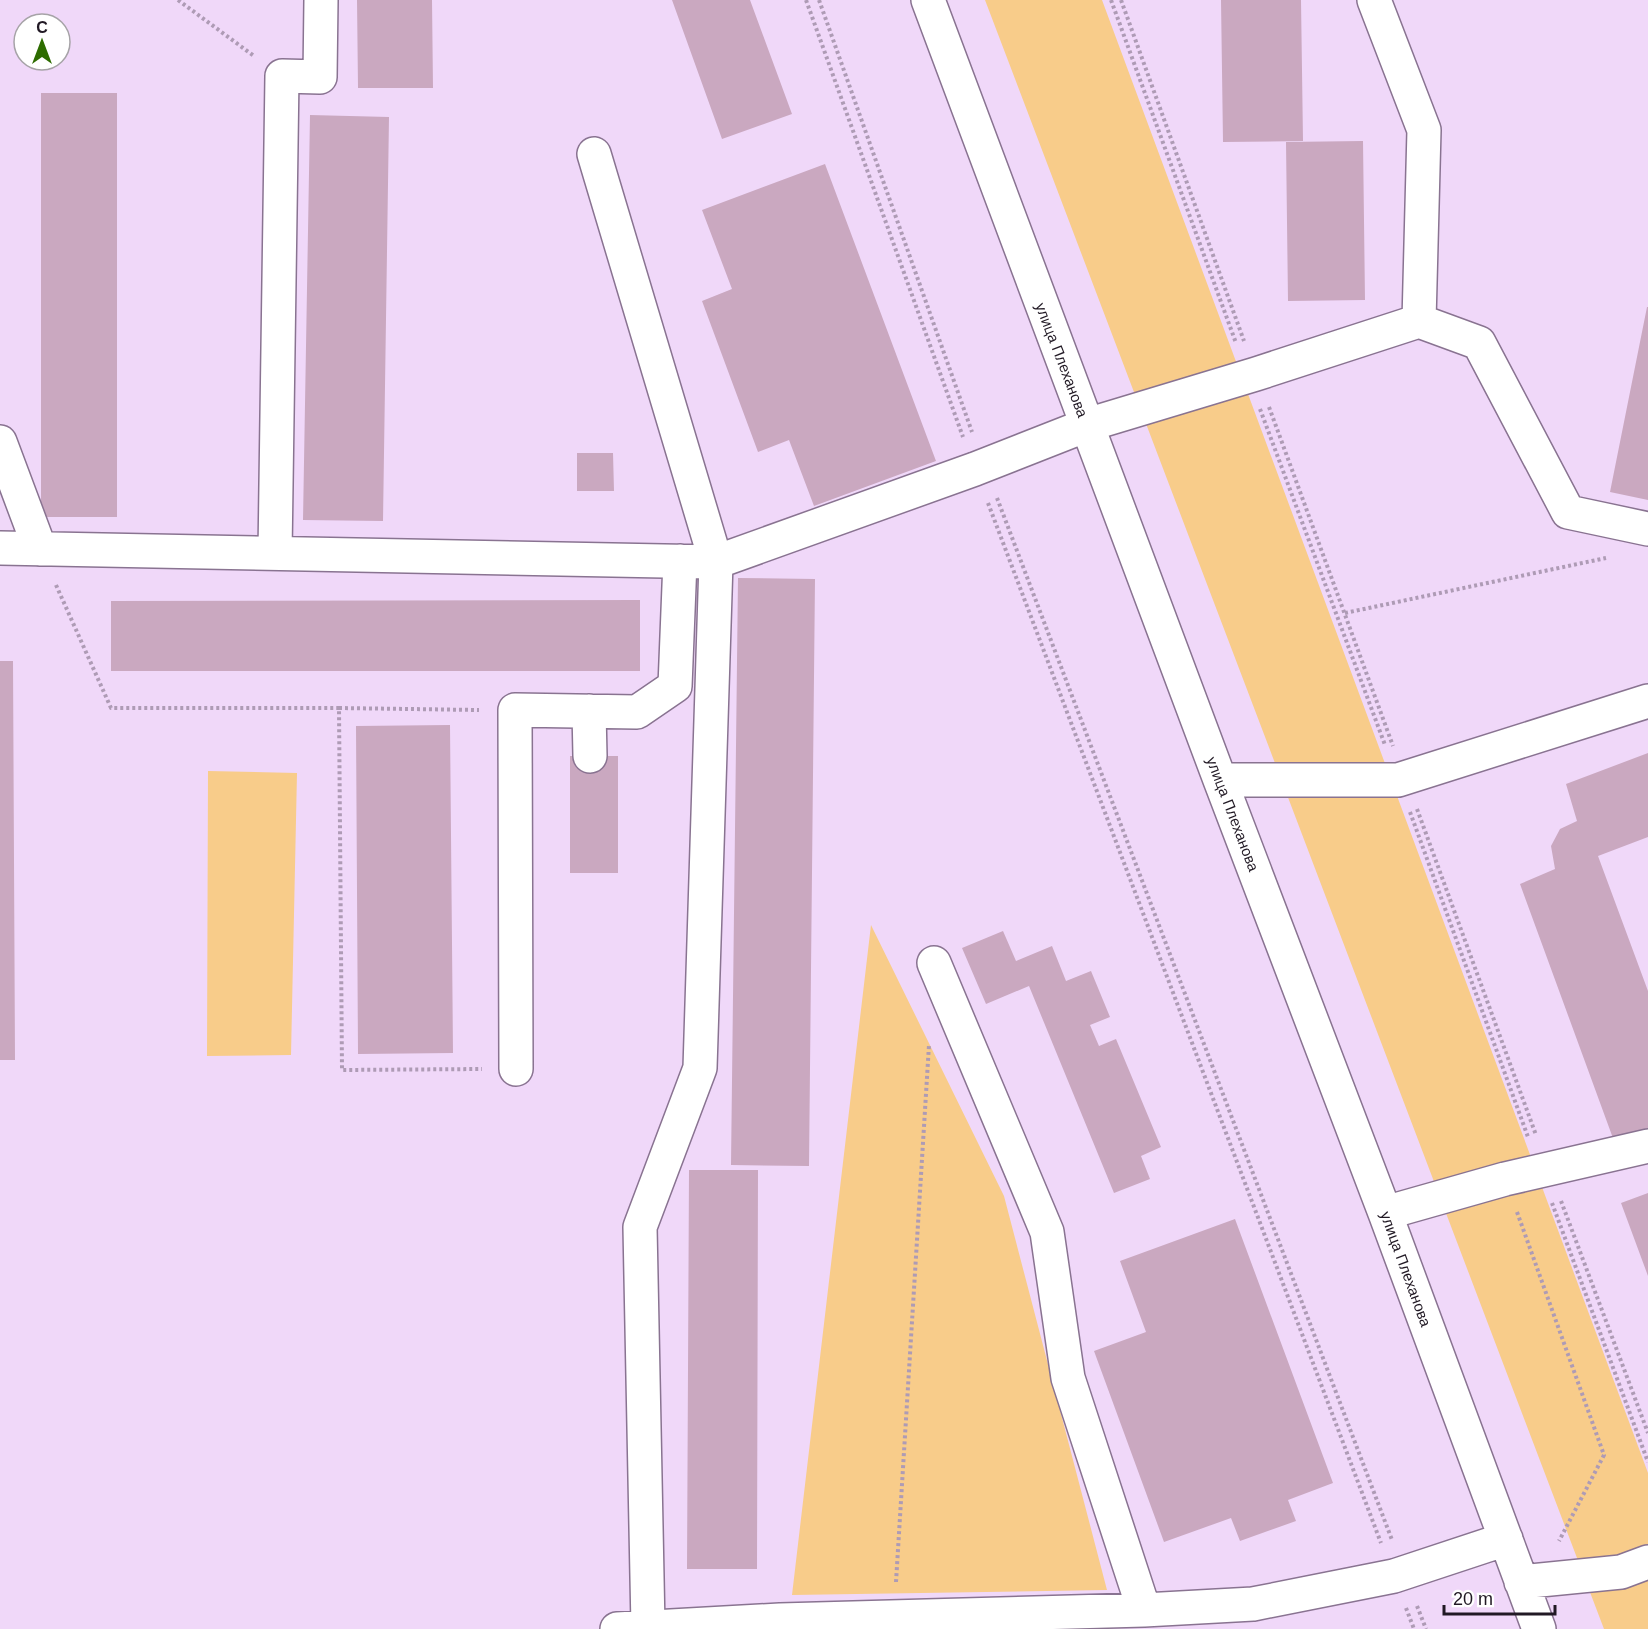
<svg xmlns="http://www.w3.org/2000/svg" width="1648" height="1629" viewBox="0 0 1648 1629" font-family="Helvetica,sans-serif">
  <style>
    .green { fill: #f8cc8a }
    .building { fill: #caa8c0 }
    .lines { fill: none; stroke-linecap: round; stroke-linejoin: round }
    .minor-casing { stroke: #897391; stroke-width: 36 }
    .path { stroke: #ae9bb5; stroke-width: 4; stroke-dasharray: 3 3; stroke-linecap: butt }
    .minor { stroke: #fff; stroke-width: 33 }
    .labels { text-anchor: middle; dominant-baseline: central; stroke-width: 5; stroke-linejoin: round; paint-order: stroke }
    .street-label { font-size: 15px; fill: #211924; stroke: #fff }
  </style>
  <rect width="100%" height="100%" fill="#f0d8f9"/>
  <path class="green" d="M985 0H1102L1648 1473V1629H1604Z
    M208 771 297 773 291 1055 207 1056Z
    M871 925 1004 1196 1107 1590 792 1595Z"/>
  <path class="building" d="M357 0H432L433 88H358Z
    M672 0H750L792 114 722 139Z
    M1221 0H1301L1303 141 1223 142Z
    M41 93H117V517H41Z
    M310 115 389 117 383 521 303 520Z
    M1363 141 1365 300 1288 301 1286 142Z
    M825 164 936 461 814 506 789 440 758 452 702 301 732 289 702 210Z
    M1647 307H1648V500L1610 492Z
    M577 453H613L614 491H577Z
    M738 578 815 579 809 1166 731 1165Z
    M640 600V671H111V601Z
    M0 661H13L15 1060H0Z
    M450 725 453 1053 358 1054 356 726Z
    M1648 753V837L1598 856 1648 991V1129L1614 1141 1520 884 1555 869 1551 846 1560 829 1577 821 1566 784Z
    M570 756H618V873H570Z
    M1003 931 1016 961 1052 946 1066 981 1091 971 1110 1017 1090 1025 1099 1046 1116 1039 1161 1147 1141 1156 1150 1179 1114 1193 1029 986 986 1004 962 948Z
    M689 1170H758L757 1569H687Z
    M1648 1193V1276L1621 1203Z
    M1235 1219 1333 1483 1288 1500 1296 1521 1240 1541 1231 1518 1164 1542 1094 1351 1146 1332 1120 1261Z"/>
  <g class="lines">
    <g class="minor-casing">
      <path id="minor" d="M928 0 1220 780 1385 1213 1539 1629
        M594 154 716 562 700 1068 640 1227 648 1627
        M1419 321 1479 343 1568 512 1648 529
        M0 442 40 549
        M0 548 716 562 975 469 1087 425 1256 374 1419 321 1424 130 1374 0
        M275 553 282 76 320 77 321 0
        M589 711 590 756
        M1220 780H1398L1648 701
        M934 963 1047 1232 1068 1378 1144 1610
        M516 1069 515 710 637 712 675 686 680 561
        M1385 1213 1505 1179 1648 1146
        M1521 1582 1621 1572 1648 1562
        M617 1629 780 1620 1144 1610 1253 1604 1394 1576 1506 1539"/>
    </g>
    <path class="path" d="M178 0 254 56
      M806 0 963 437
      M819 0 972 432
      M1111 0 1236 343
      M1121 0 1244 341
      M1269 407 1393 746
      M1260 409 1385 745
      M997 498 1392 1540
      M988 503 1381 1543
      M56 585 111 708H339L342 1070 482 1069
      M1345 613 1606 558
      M339 708 479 710
      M1417 809 1536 1135
      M1410 812 1528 1137
      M1561 1201 1648 1433
      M1552 1203 1648 1462
      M1517 1212 1604 1455 1559 1541
      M896 1582 929 1045
      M1417 1606 1426 1629
      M1406 1608 1414 1629"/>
    <use href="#minor" class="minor"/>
  </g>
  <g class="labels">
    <g class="street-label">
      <text transform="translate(1062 360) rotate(69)">улица Плеханова</text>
      <text transform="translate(1233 814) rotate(69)">улица Плеханова</text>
      <text transform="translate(1406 1269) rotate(70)">улица Плеханова</text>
    </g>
  </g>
  <g transform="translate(42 42)"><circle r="28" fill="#ffffff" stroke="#a6a3a7" stroke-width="1.5"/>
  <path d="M0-4.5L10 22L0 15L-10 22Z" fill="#2d6c00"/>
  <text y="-9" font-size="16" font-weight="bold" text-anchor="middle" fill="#211924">С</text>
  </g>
  <path d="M1444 1605v9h111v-9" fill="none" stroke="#211924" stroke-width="3"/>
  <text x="1453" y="1605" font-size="18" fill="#211924" stroke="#ffffff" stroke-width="4.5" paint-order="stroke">20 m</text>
</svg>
